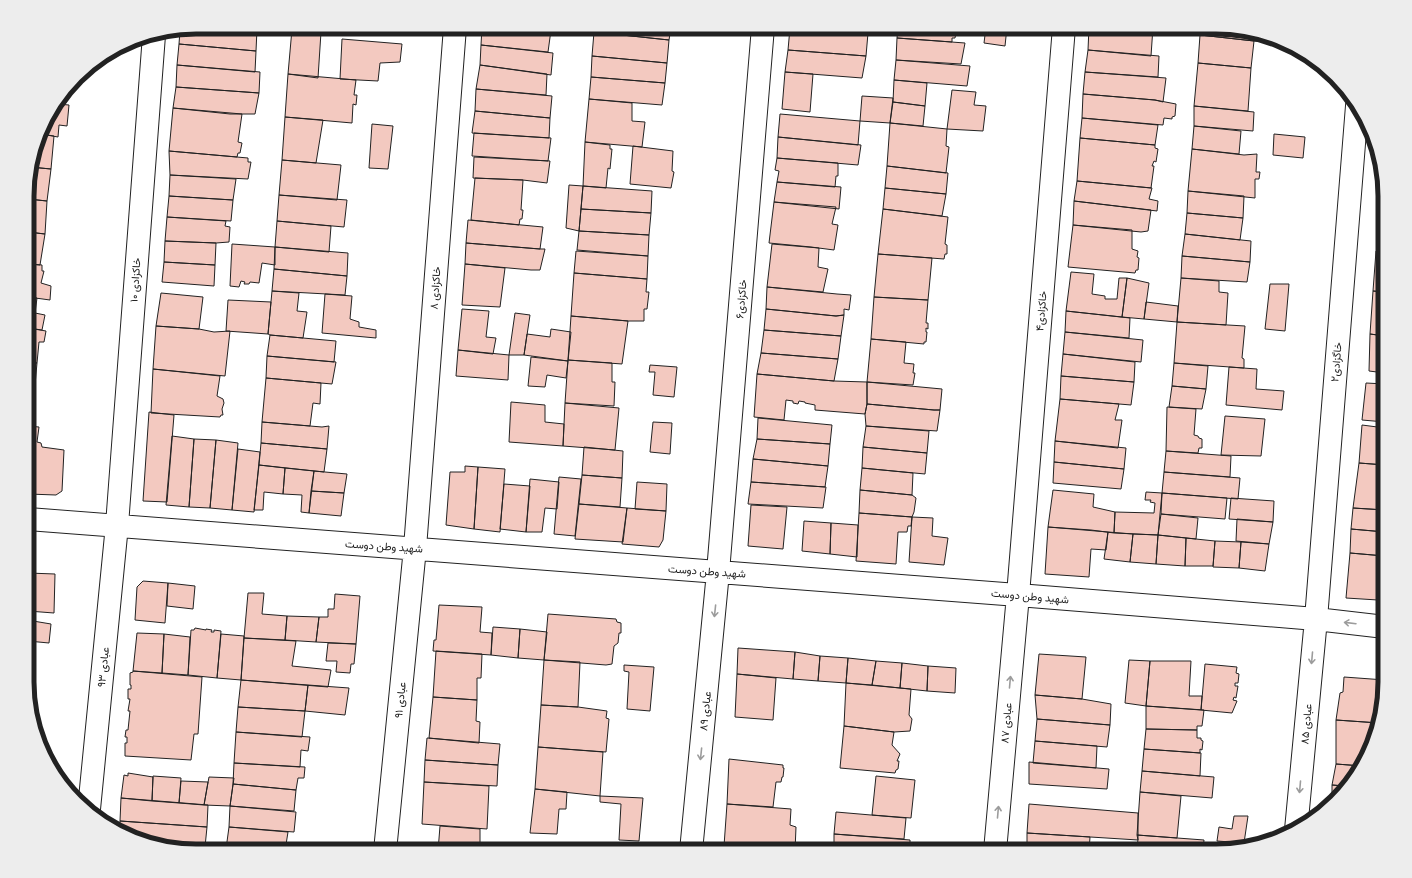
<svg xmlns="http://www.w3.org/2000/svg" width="1412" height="878" viewBox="0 0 1412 878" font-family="'IBM Plex Sans',Vazirmatn,sans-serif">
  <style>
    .building { fill: #f3c9c0; stroke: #222 }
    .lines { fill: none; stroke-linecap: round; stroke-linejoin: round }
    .street-casing { stroke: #222; stroke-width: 24 }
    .street { stroke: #fff; stroke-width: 22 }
    .oneway { stroke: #9c9c9c }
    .labels { text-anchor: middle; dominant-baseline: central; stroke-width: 3; stroke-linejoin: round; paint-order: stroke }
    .street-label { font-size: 11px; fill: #222; stroke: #fff }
    .rim { fill: none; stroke: #222; stroke-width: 5 }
  </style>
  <rect width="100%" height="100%" fill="#fff"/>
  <path class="building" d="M196 27H244L257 29 256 51 179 44 180 30Z
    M292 27H326L325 33 292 29Z
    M342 27H401L400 35 342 30Z
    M482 27H514L551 30 548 52 481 45Z
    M514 27H563L562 31Z
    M595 27H671L669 40 594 32Z
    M790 27H844V32L790 28Z
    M898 27H954L957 28 955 38H952V42L897 38Z
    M986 27H1007L1005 46 984 43Z
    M1089 27H1153L1151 56 1088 50Z
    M1200 27H1216L1254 32V41L1200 35Z
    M790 28 868 33 866 56 788 50Z
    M292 29 321 32 318 78 288 74Z
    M594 32 669 40 667 63 592 56Z
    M1254 32 1260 33 1280 42V43L1254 41Z
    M1200 35 1254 41 1251 68 1198 63Z
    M897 38 965 43 961 64 896 60Z
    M342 39 402 44 400 62 380 63 378 81 340 79Z
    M179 44 256 51 255 72 177 65Z
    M481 45 553 53 551 75 480 65Z
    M788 50 866 56 862 78 785 72Z
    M1088 50 1159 56 1158 77 1085 72Z
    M592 56 667 63 665 83 591 77Z
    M896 60 970 66 967 86 894 80Z
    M1198 63 1251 68 1248 111 1194 106Z
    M177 65 260 72 259 93 176 87Z
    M480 65 547 74 546 95 476 89Z
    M785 72 813 74 810 112 782 109Z
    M1085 72 1166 78 1163 102 1155 100 1083 94Z
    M288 74 356 80 354 95H357L356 105 353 104 352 123 285 117Z
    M591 77 665 83 662 105 589 99Z
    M894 80 927 83 925 106 893 102Z
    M176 87 259 93 255 114H230L173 108Z
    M476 89 552 96 550 118 475 111Z
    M952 90 976 92 974 105 986 106 983 131 947 129Z
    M1083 94 1155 100 1176 104 1175 116 1172 117V119L1164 118 1163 125 1082 118Z
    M862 96 893 98 890 123 860 121Z
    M63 97 62 105 57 104Z
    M589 99 632 103V121L645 122 642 147 585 142Z
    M893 102 925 106 923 126 890 123Z
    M57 104 69 105 67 126 59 125 58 137 41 134 45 121Z
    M1194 106 1254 112 1253 131 1194 126Z
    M173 108 242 114 238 142 242 143 240 153H238L237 157 169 151Z
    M475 111 550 118 549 138 472 133Z
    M780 114 860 121 858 145 778 137Z
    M285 117 323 120 316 163 282 160Z
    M1082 118 1158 125 1155 145 1080 138Z
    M890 123 947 129 946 146 949 147 946 173 887 166Z
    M372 124 393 126 388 169 369 168Z
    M1194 126 1241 131 1239 154 1192 149Z
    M474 133 551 138 548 161 472 156Z
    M41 134 54 136 51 169 30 167Z
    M1274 134 1305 137 1303 158 1273 155Z
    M778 137 861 145 858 165 777 158Z
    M1080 138 1155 145V148L1158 149 1156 162 1154 161 1152 166H1154L1151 188 1077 181Z
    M585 142 610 145V149H612L610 169 608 168 606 188 583 186Z
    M633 146 673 151 672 171 674 172 671 188 630 184Z
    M1192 149 1244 155 1257 154 1256 172H1260L1259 179H1255V198L1188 191Z
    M169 151 248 158V162H251L248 179 170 175Z
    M474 157 550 161 547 183 523 180 473 178Z
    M777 158 838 163V176H836L835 187 777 182 779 171 775 170Z
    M282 160 341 165 337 200 279 195Z
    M887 166 948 173 946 194 885 188Z
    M30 167 51 169 47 201 28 199V174Z
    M170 175 236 179 233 200 169 196Z
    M1382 175 1385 185V205L1379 204Z
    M475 178 523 180 521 210H523L522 219H520L519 225 471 220Z
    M1077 181 1152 188 1149 199 1158 201 1157 211 1074 201Z
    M777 182 841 187 839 209 774 202Z
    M569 185 583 186 579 231 566 228Z
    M583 186 652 191 651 213 581 209Z
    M885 188 946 194 942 216 883 209Z
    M1188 191 1244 196 1243 218 1187 213Z
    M279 195 347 200 344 227 277 221Z
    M169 196 233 200 231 221 167 217Z
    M28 199 47 201 45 234 28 232Z
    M1074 201 1151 210 1148 231 1141 232 1073 225Z
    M774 202 836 207 832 224 838 225 834 250 811 247 769 243Z
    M1381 204 1385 205V244H1379Z
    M581 209 651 213 649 235 579 231Z
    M883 209 948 217 945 244 947 245V254H945L944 259 878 254Z
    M1187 213 1243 218 1240 240 1185 234Z
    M167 217 226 221 225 226 230 227 229 242 216 243 165 241Z
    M468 220 543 227 540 249 466 243Z
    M277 221 331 226 329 252 275 247Z
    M1073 225 1132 230V249L1138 251 1137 257 1139 258 1138 270H1136L1135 273 1068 267Z
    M579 231 649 235 648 256 577 250Z
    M28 232 45 234 40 265 28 264Z
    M1185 234 1251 241 1250 262 1182 256Z
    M165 241 216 243 215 265 164 262Z
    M466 243 540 249H545L540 270H531L465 264Z
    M232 244 275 247V265L262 263 259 283 250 282 249 284H244L245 282 241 281 239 287 230 286Z
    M772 244 819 248 818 267 828 269 823 292 767 287Z
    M275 247 348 253 347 276 274 269Z
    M576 251 648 256 647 279 574 273Z
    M1376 251 1385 252V292L1373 291Z
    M878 254 932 258 928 300 874 297Z
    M1182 256 1250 262 1247 282 1181 278Z
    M164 262 215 265 214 286 162 282Z
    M28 264 42 265V271H44L41 283 51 286 50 300 28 297Z
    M465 264 505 268 500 307 462 305Z
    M274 269 347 276 345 295 272 291Z
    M1071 272 1094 274 1092 294 1105 296V299H1117L1119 278H1127L1122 317 1066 311Z
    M574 273 647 279 646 292H649L647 309H644V321H628L571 316Z
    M1127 278 1149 283 1144 319 1122 317Z
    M1181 278 1219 281V292L1228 293 1226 325 1177 322Z
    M1270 284H1289L1285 331 1265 329Z
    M767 287 837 294 851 295 849 310 844 309V315L836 316 766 309Z
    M272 291 299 293 297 311 307 312 303 338 270 335 268 334Z
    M1373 291 1385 292V336L1370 334Z
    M161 293 203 297 199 329 156 326Z
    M325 294 352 296 350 319 359 322V327L376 330V338L322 333Z
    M28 297 37 298 35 313 45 315 42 330 28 328Z
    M874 297 928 300 926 323H928V329L926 328V332H927L926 342H924V344L871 339Z
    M228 300 271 302 268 334 226 331Z
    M1146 302 1178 306 1177 322 1144 319Z
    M462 309 489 311 486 337 496 338 493 354 458 350Z
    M766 309 836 316 844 315 841 336 764 330Z
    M1066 311 1130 318 1129 338 1065 332Z
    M515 313 530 315 524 355H509Z
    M571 316 628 321 622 364 568 360Z
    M1177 322 1245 326 1242 358 1244 359V368L1174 363Z
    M156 326 199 329 214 332 230 331 225 376 153 369Z
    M28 328 46 331 44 342H39L37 363 28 362Z
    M551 329 571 332 568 361 524 355 527 334 550 337Z
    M764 330 841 336 838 359 761 353Z
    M1065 332 1143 340 1141 362 1063 354Z
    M1370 334 1385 336V373L1369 371Z
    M270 335 336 341 334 362 267 356Z
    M871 339 906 342 904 363 914 364 913 373H915L913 385 867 382Z
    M458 350 509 355 508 380 456 376Z
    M761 353 838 359 834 381 757 374Z
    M1063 354 1135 362 1134 382 1061 376Z
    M267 356 336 362 332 384 266 378Z
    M531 357 568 361 566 378 547 375 545 387 528 386Z
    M568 360 612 363V382H615L614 406 565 403Z
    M28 362 37 363 34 396H28Z
    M1174 363 1208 366 1206 389 1172 386Z
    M650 365 677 367 674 397 653 395 655 372H649Z
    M1229 367 1257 369 1256 389 1284 391 1282 410 1226 405Z
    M153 369 220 376 217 396 223 399 224 403 222 409 223 415H221L220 417 151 413Z
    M757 374 834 381 867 382V404L865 414 815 410V405L805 403V402L799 401 798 404 793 403V401L786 400 784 420 754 417Z
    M1061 376 1134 382 1131 405 1060 399Z
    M266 378 321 383 320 404 313 403 310 426 262 422Z
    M867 382 942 389 940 410H934L867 404Z
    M1366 383 1385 384V422L1362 420Z
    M1172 386 1206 389 1202 409 1169 407Z
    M28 396H31L28 410Z
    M1060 399 1119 404 1115 420H1122L1118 448 1055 441Z
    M511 402 545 405V422L564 424 563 446 509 442Z
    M565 403 619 408 615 450 563 446Z
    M867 404 934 410H940L937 431 866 426 865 414Z
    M1167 407 1196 409 1194 435 1198 436 1199 438 1202 439V448H1199L1198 453 1166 451Z
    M149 412 174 415 167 502 143 501Z
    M28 416H31L30 426H28Z
    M1225 416 1265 419 1261 456 1221 455Z
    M758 418 832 425 830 444 757 439Z
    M262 422 322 427 329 426 327 449 261 443Z
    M653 422 672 423 670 454 650 452Z
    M1362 425 1385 428V465L1359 463Z
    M28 426 39 427 37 442 41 443 42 447 64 450 62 491 56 495 28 494Z
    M866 426 929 431 927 453 863 447Z
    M172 436 194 439 189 507 166 505Z
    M194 439 216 440 210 508 189 507Z
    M757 439 830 444 828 466 753 459Z
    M216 440 238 443 232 510 210 508Z
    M1055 441 1126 448 1124 469 1054 462Z
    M261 443 327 449 324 472 259 465Z
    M584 447 623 451 622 478 582 475Z
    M863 447 927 453 925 474 862 468Z
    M238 449 260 452 254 512 232 510Z
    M1166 451 1231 456 1230 477 1164 472Z
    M753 459 828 466 825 487 751 482Z
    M1054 462 1124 469 1121 489 1053 483Z
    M1359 463 1385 465V510L1353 508Z
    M259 465 285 468 283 494 264 492 263 510H254Z
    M465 466 478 467 474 529 446 525 450 472H465Z
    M478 467 505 469 500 532 474 529Z
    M285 468 314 471 309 513 301 512 302 495 283 494Z
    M862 468 913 473 912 495 860 490Z
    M314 471 347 474 344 493 311 491Z
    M1164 472 1240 478 1238 499 1162 493Z
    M582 475 622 478 620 507 579 504Z
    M559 477 581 479 575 536 554 534Z
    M530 479 559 482 557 509 545 508 542 532H526Z
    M637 482 667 484 666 511 635 509Z
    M751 482 826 487 823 508 748 504Z
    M504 484 530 486 526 532 500 529Z
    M860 490 912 495 916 498 914 512 912 517 859 513Z
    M1053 490 1094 494 1093 507 1115 512 1114 533 1091 530 1048 527Z
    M311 491 344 493 341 516 309 513Z
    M1146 492 1162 493 1158 535 1114 533 1115 512 1154 513 1155 503 1150 502 1151 500H1145Z
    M1162 493 1227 498 1225 519 1161 514Z
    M1231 498 1274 501 1273 522 1229 519Z
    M579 504 627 508 623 542 575 539Z
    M751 505 787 507 783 549 748 546Z
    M627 508 666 511 663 540 659 547 622 544Z
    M1353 508 1385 510V532L1351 529Z
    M859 513 912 517 911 526H908L907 532H898L896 564 856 561Z
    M1161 514 1198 518 1196 539 1158 535Z
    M912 517 933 518 932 536 948 538 944 565 909 562Z
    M1237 519 1273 522 1269 544 1236 541Z
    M804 521 831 523 830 554 802 551Z
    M831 523 858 525 857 557 830 554Z
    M1048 527 1108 532 1106 550 1091 549 1089 577 1045 574Z
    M1351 529 1385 532V556L1350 553Z
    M1108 532 1133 534 1130 562 1104 559Z
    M1133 534 1158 535 1156 564 1130 562Z
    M1158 535 1186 538 1185 566 1156 564Z
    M1186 538 1215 541 1213 566H1185Z
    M1215 541 1241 542 1239 568 1213 567Z
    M1241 542 1269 544 1265 571 1239 568Z
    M1350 553 1384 556 1378 600 1346 598Z
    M1384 556H1385V598H1379Z
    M28 573 55 574 54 613 28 611Z
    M143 581 168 583 165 623 135 620 137 587Z
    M168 583 195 586 193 609 167 606Z
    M248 593H264L262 614 287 616 285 640 244 638Z
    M335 594 360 596 356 644 316 642 319 617H328V609H334Z
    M439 605 482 607 480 632 492 633 491 655 433 651 434 640H436Z
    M28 611H34L33 621 51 624 49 643 28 641Z
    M548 614 616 619 617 622 621 623V633H619L618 643 614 646 612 664 606 665 544 660Z
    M287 616 319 617 316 642 285 640Z
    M493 627 520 629 518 658 491 655Z
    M195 628 206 630V629L212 630 211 632H214V630L221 631 217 678 188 675 191 630H194Z
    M520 629 547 632 544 660 518 658Z
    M137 633 164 634 162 673 133 671Z
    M164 634 190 637 188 675 162 673Z
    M221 634 244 636 241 680 217 678Z
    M244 638 296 641 292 666 331 670 328 687 241 680Z
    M328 643 356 644 354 664H351L350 673 336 672 337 661H326Z
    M738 648 795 652 793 679 737 674Z
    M436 651 482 654 481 678H477V700L433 697Z
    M795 652 820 656 818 681 793 679Z
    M1039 654 1086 657 1082 699 1035 695Z
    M820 656 848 658 846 683 818 681Z
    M848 658 876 661 872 685 846 683Z
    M544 660 580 662 578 707 541 705Z
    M1129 660 1150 661 1146 706 1125 703Z
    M876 661 902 663 900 688 872 685Z
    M1150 661H1191L1189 696H1202L1201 710 1146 706Z
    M902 663 928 666 927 691 900 688Z
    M1205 664 1237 667 1236 673 1239 674 1238 683H1235V686H1238L1236 698 1234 697 1233 700 1237 701 1232 713 1201 710Z
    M624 665 654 667 650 711 627 709 629 672 624 671Z
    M928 666 956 668 955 693 927 691Z
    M133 671 202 677 198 734H194L191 760 125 756V743H127V737H125L126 730H128L130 711H128L130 699H128V689H131V685H130V673L133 672Z
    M737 674 776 678 773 720 735 717Z
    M1344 677 1385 680V693L1379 723 1336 720 1340 693 1343 692Z
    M241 680 308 685 305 711 238 707Z
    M846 683 911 689 909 715 912 719 910 731 894 732 844 726Z
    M308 685 349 688 345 715 305 711Z
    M1035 695 1082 699 1111 704 1110 725 1037 719Z
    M433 697 477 700 476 721 480 722 479 743 429 738Z
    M541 705 578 707 607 711 606 718 609 719 606 752 538 747Z
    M1146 706 1204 710 1202 726H1197V730L1146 729Z
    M238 707 305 711 302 737 236 732Z
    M1037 719 1110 725 1107 747 1035 741Z
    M1336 720 1379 723 1376 736 1362 766 1336 764Z
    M844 726 894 732 892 745 900 754 897 761H899L898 769 896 770 895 773 840 768Z
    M1146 729 1197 730V738H1201V740L1203 741 1202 750 1200 749V753L1144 749Z
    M236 732 310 737 308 751 301 750 300 767 234 763Z
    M427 738 500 744 498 765 425 760Z
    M1035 741 1097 746 1096 768 1033 763Z
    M538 747 603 752 600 796 535 789Z
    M1144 749 1201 753 1200 776 1142 771Z
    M729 759 783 765V768H784L783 777H782L781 782H776L773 807 727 804Z
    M425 760 498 765 497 786 424 782Z
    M1029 762 1109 769 1107 789 1029 784Z
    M234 763 305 767 304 778H298L296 790 233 784Z
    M1336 764 1362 766 1357 776 1345 786 1332 785Z
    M1142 771 1214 777 1212 798 1140 792Z
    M128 773 153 777 152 801 121 798 124 775 128 776Z
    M153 776 181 778 179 803 152 801Z
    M876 776 915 780 911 818 872 815Z
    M209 777 234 778 230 806 204 805Z
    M181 781 208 782 204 805 179 803Z
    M424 782 489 786 487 829 422 824Z
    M233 784 296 790 294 811 230 806Z
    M1332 785 1345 786 1332 799Z
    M535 789 567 792 566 809H559L557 834 530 833Z
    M1140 792 1181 796 1177 838 1137 835Z
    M600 796 643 798 639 841 619 840 621 804 600 802Z
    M121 798 208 805 207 827 120 821Z
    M727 804 791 809 790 825 796 827 795 851 724 846Z
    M1029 804 1138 813V840L1027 833Z
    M230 806 296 812 294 832 229 827Z
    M836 812 906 818 904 839 834 834Z
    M1234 816H1248L1244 843 1217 841 1219 827 1232 829Z
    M120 821 207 827 205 847 166 846 142 842 119 831Z
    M440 826 480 829V851H438Z
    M229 827 288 832 285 851H248L226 849Z
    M1027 833 1090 837 1089 851H1027Z
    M834 834 910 840V851H834Z
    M1137 835 1204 840 1203 851H1136L1138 840Z
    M166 846 186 847V849Z
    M724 846 784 851H723Z
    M226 849 248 851H226Z"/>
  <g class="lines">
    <g class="street-casing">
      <path id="street" d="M28 519 1018 595 1316 619 1385 627
        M89 809 117 525 154 35
        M1296 830 1316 619 1357 106
        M385 851 415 548 455 27
        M691 851 718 572 763 27
        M995 851 1018 595 1064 27"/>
    </g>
    <use href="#street" class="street"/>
  </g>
  <defs><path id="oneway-shaft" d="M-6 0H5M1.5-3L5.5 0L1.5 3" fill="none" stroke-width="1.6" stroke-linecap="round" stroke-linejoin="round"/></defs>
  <g class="oneway">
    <use href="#oneway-shaft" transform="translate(715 611) rotate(96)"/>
    <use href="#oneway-shaft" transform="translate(1350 623) rotate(-173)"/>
    <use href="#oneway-shaft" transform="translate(1312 658) rotate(95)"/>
    <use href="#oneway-shaft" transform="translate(1010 682) rotate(-85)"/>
    <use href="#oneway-shaft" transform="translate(701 754) rotate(96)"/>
    <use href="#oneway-shaft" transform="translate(1300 787) rotate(95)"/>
    <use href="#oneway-shaft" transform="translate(998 812) rotate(-85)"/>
  </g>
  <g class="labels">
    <g class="street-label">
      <text transform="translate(135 280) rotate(-86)">خاکزادی ۱۰</text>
      <text transform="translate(435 288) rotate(-86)">خاکزادی ۸</text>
      <text transform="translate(741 299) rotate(-85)">خاکزادی۶</text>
      <text transform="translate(1041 311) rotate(-85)">خاکزادی۴</text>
      <text transform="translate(1336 362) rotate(-85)">خاگزادی۲</text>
      <text transform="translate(384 546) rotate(4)">شهید وطن دوست</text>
      <text transform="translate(707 571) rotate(4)">شهید وطن دوست</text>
      <text transform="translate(1030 596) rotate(5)">شهید وطن دوست</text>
      <text transform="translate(103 667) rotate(-84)">عبادی ۹۳</text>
      <text transform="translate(400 700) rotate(-84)">عبادی ۹۱</text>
      <text transform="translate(705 711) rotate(-84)">عبادی ۸۹</text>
      <text transform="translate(1006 723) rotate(-85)">عبادی ۸۷</text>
      <text transform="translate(1306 724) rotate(-85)">عبادی ۸۵</text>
    </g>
  </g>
  <path d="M0 0H1412V878H0ZM196 34H1216A162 162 0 0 1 1378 196V682A162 162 0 0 1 1216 844H196A162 162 0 0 1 34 682V196A162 162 0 0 1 196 34Z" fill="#ededed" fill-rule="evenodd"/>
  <path class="rim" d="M196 34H1216A162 162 0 0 1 1378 196V682A162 162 0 0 1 1216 844H196A162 162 0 0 1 34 682V196A162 162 0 0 1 196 34Z"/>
</svg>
